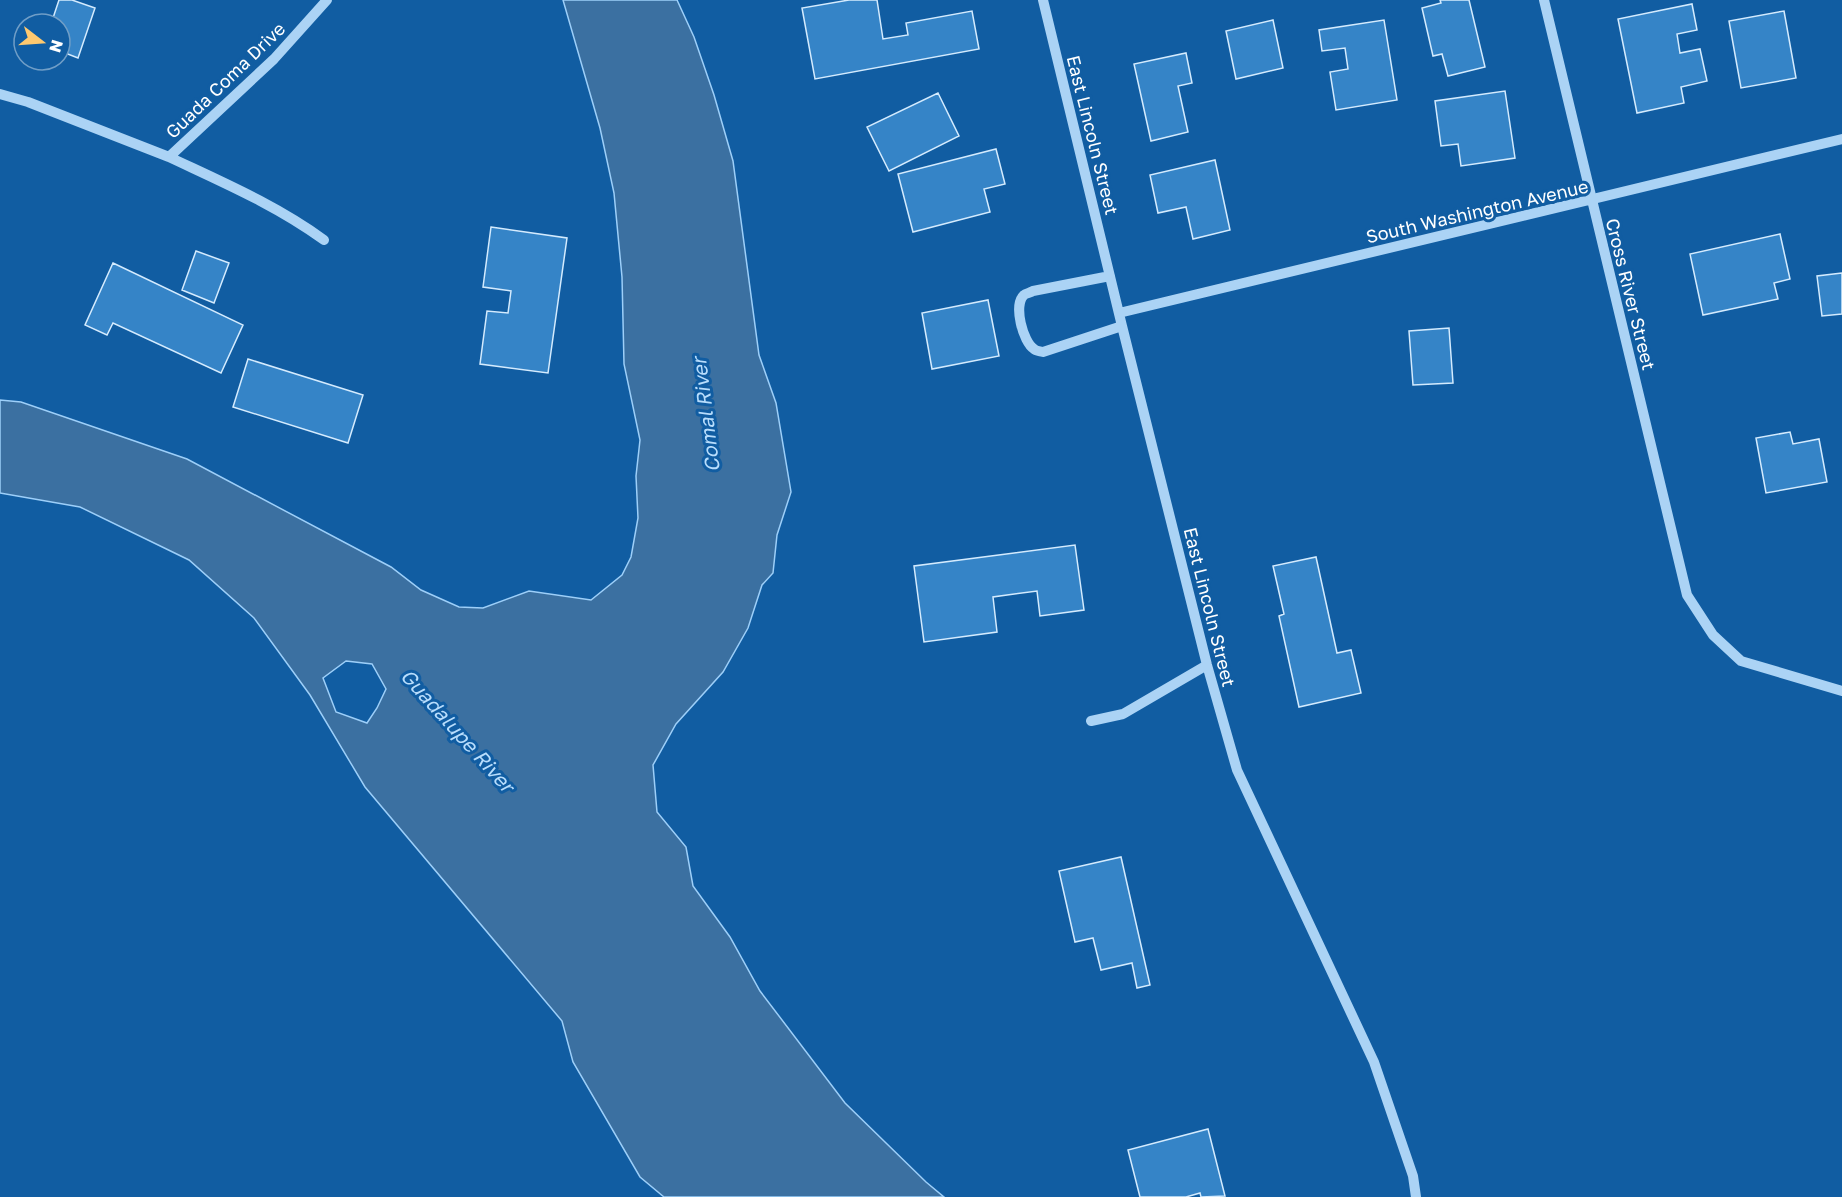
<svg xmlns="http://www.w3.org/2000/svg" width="1842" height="1197" viewBox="0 0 1842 1197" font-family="'Golos Text',sans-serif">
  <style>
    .water { fill: #3b70a1; stroke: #9dcff9; stroke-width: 1.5; fill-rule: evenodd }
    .building { fill: #3584c7; stroke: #d4ebfe; stroke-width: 1.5 }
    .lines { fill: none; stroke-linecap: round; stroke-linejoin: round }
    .minor { stroke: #abd3f5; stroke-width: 10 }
    .labels { text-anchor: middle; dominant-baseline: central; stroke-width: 6; stroke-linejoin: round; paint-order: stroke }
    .street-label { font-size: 18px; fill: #fff; stroke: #115da2 }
    .water-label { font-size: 20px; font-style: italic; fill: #b8ddfc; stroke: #115da2 }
  </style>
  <rect width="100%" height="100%" fill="#115da2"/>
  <path class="water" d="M563 0H677L694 37 714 95 733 161 759 355 776 403 791 492 777 535 773 573 762 585 748 628 723 672 676 724 653 765 657 812 686 847 693 886 730 937 760 991 845 1103 926 1182 944 1197H664L640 1177 573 1062 562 1021 365 787 310 695 254 618 189 560 80 507 0 493V400L21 402 187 459 391 567 421 590 459 607 483 608 529 591 591 600 622 575 631 557 638 518 636 476 640 440 624 364 622 277 614 193 600 128ZM346 661 372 664 386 689 377 708 367 723 336 712 323 678Z"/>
  <path class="building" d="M59 0H72L95 8 78 58 60 51V24H51Z
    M849 0H877L883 39 908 35 906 23 972 11 979 49 815 79 802 8Z
    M1440 0H1469L1485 67 1448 76 1442 54 1433 56 1422 8 1441 3Z
    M1692 4 1697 30 1677 34 1680 53 1700 49 1707 81 1681 87 1684 103 1637 113 1618 19Z
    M1784 11 1796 78 1741 88 1729 21Z
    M1273 20 1283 68 1236 79 1226 31Z
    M1384 20 1397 100 1336 110 1330 72 1348 69 1345 48 1322 51 1319 30Z
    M1186 53 1192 83 1178 86 1188 132 1151 141 1134 64Z
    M1505 91 1515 158 1461 166 1458 144 1441 146 1435 101Z
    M938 93 959 136 889 171 867 127Z
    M996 149 1005 184 984 189 990 212 913 232 898 174Z
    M1215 160 1230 230 1193 239 1186 207 1158 213 1150 175Z
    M491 227 567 238 548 373 480 364 487 311 508 313 511 291 483 287Z
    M1780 234 1790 279 1774 283 1778 299 1703 315 1690 254Z
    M196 251 229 263 214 303 182 290Z
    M113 263 243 325 221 373 113 323 107 335 85 325Z
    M1842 273V314L1822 316 1817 276Z
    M988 300 999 356 932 369 922 313Z
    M1449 328 1453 383 1413 385 1409 331Z
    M248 359 363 395 348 443 233 407Z
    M1790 432 1793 444 1819 439 1827 482 1766 493 1756 438Z
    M1075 545 1084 610 1040 616 1037 591 993 597 997 632 924 642 914 566Z
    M1316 557 1337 653 1351 650 1361 693 1299 707 1279 616 1284 614 1273 566Z
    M1121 857 1150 985 1137 988 1132 963 1101 970 1093 938 1075 942 1059 871Z
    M1208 1129 1225 1196 1201 1197 1200 1193 1186 1197H1140L1128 1150Z"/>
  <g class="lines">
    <path class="minor" d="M1043 0 1122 326 1207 665 1237 770 1374 1062 1413 1176 1416 1197
      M1544 0 1687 595 1713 635 1741 661 1842 691
      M0 94 28 102 169 157 274 59 327 0
      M169 157C222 182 276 205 324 240
      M1110 276 1033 291C1030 293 1026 293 1024 295 1013 305 1023 342 1034 349 1036 351 1039 351 1043 352L1122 326
      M1119 313 1842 139
      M1091 721 1123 714 1207 665"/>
  </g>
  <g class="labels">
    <g class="street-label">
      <text transform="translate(225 80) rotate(-44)">Guada Coma Drive</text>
      <text transform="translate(1093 135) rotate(76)">East Lincoln Street</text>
      <text transform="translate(1477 211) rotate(-13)">South Washington Avenue</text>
      <text transform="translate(1631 294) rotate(76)">Cross River Street</text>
      <text transform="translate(1210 607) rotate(76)">East Lincoln Street</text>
    </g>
    <g class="water-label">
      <text transform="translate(705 415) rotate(-97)">Comal River</text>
      <text transform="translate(458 730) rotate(48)">Guadalupe River</text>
    </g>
  </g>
  <g transform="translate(42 42) rotate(107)"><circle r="28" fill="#115da2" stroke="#709ec7" stroke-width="1.5"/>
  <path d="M0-4.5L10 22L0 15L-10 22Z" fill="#ffc96f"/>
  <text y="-9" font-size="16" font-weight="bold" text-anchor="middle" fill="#ffffff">N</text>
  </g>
</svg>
